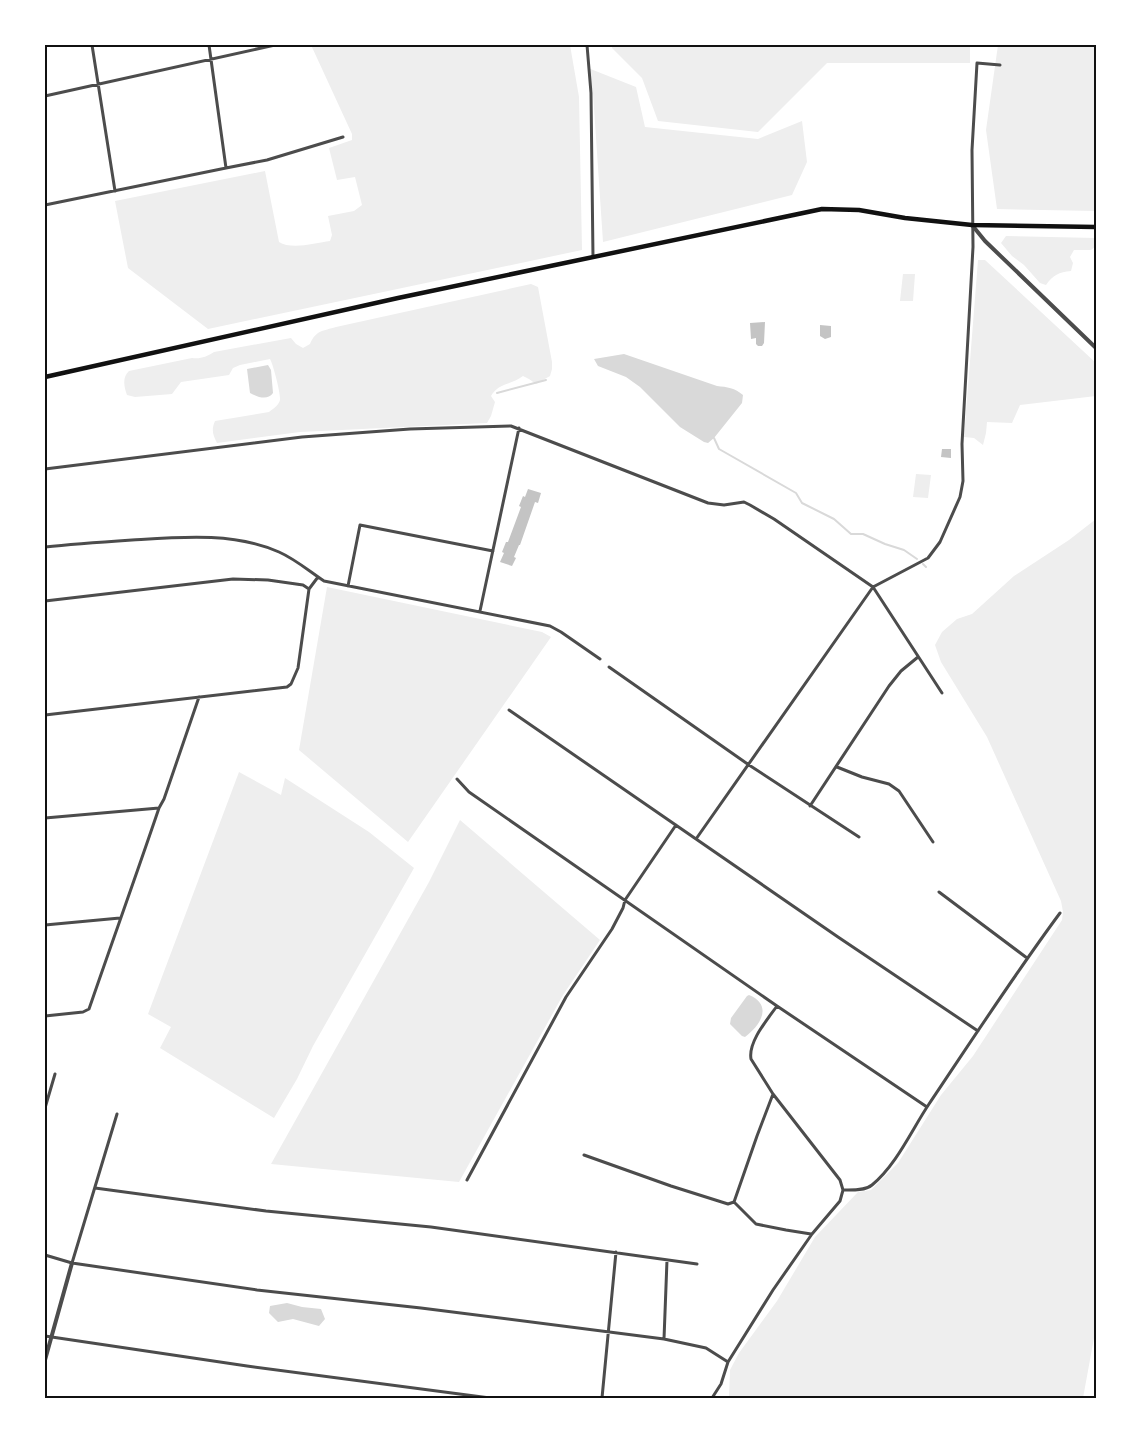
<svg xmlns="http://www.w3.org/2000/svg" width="1141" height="1443" viewBox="0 0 1141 1443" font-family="'Open Sans',sans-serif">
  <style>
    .green { fill: #eee }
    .water { fill: #d9d9d9 }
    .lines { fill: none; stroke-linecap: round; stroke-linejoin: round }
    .stream { stroke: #d9d9d9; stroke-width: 2 }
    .building { fill: #c4c4c4 }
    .minor { stroke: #4c4c4c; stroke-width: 3 }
    .tertiary { stroke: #4c4c4c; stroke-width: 4 }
    .secondary { stroke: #111; stroke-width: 4.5 }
    .neatline { fill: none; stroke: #111; stroke-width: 2 }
  </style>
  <rect width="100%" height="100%" fill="#fff"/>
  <path class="green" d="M311 45H570L579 97 582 250 208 329 128 268 115 201 265 171 279 242C291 250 316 243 330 241L332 235 328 216 354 211 362 205 355 177 337 180 329 148 352 140V134Z
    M612 45H970V63H827L758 132 658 121 642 78 612 48Z
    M998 45H1096V211L997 209 986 130Z
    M588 68 636 87 645 127 758 139 802 121 807 162 792 195 603 242 593 93Z
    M1006 236 1096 238V246L1091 250H1074L1070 257 1073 263 1071 271C1059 272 1053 275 1046 285L1040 283 1024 265 1012 256 1001 243Z
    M978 260H985L1096 363V396L1020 405 1012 423 987 422 986 433 983 445 974 438 964 437Z
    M903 274H915L913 301H900Z
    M531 284 538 287 552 362V369L550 376 536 384 529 379 523 376C511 385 498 383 491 396L495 402 491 416 487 423 300 432 217 443C213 435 211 430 215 421L269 412C273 409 279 405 280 400 281 394 273 364 270 359L240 365 233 368 229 375 181 382 172 394 135 397 127 395C124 387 122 377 129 371L192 358C201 359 206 357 214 352L291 338 296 344 303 348 310 344C316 330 323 331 336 327Z
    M916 474 931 475 928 498 913 497Z
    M1096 519V1327L1083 1398H729L730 1370 739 1353 777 1301 815 1237 858 1192 871 1190 898 1163 941 1095 973 1056 1062 920 1063 912 1061 901 987 737 941 662 935 645 942 632 957 619 972 614 1014 576 1069 540Z
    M327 587 542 632 551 637 408 842 299 750Z
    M239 772 281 795 285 778 369 832 414 868 313 1046 297 1079 274 1118 160 1048 171 1027 148 1014Z
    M460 820 600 940 563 995 459 1182 271 1164 429 882Z"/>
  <path class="water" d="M624 354 717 386C727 387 735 388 743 395L742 403 714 438 708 443 704 442 680 427 640 387 626 377 598 366 594 359Z
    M268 365 271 370 273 393C267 401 258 397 250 393L247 369Z
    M749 995C773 1005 761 1025 745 1037L742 1036 730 1024 731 1018 747 996Z
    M287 1303 302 1307 321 1309 325 1319 319 1326 293 1319 278 1322 269 1313 270 1306Z"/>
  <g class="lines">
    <path class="stream" d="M497 393 546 380
      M714 438 719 449 796 493 802 503 834 519 851 534H863L885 544 904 550 917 559
      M923 564 926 567"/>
  </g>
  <path class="building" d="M765 322 764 343 762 346H758L756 344V338L751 339 750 323Z
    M820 325 831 326V337L825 339 820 336Z
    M942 449H951V458L941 457Z
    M528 489 541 493 538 503 535 502 520 545H519L514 557 516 558 512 566 500 562 504 553 502 552 506 542H508L521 507 519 506 523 496 525 497Z"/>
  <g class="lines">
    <path class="minor" d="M92 45 115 191
      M209 45 226 168
      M587 45 591 93 593 257
      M45 96 275 45
      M45 205 226 168 267 160 343 137
      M45 469 302 437 410 429 511 426 708 503 724 505 744 502 750 505 774 519 873 587 942 693
      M45 547C74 544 103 542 132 540 180 537 234 532 279 552 295 559 309 571 324 581L550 626 561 632 600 659
      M348 586 360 525 493 551
      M45 601 233 579 268 580 303 585 309 589
      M480 611 519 428
      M609 667 749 765 859 837
      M509 710 838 937 978 1031
      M45 715 287 687 291 684 298 668 309 589 318 577
      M837 767 862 777 889 784 899 791 933 842
      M457 779 469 792 777 1006 927 1107
      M810 806 889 686 901 671 918 657
      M45 818 159 808
      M696 839 873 587 928 558 940 542 960 497 963 481 962 444 973 247 972 150 977 63 1000 65
      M939 892 1027 958
      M45 925 120 918
      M45 1016 83 1012 89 1009C112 942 136 876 159 808L164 799 199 697
      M45 1108 55 1074
      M584 1155 671 1186 728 1204 734 1202
      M467 1180 566 997 612 929 623 908 625 900 676 825
      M95 1188 266 1211 431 1227 697 1264
      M843 1190C851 1190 865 1191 872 1185 897 1164 911 1131 929 1104 972 1040 1014 975 1060 913
      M734 1202 757 1136 773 1094
      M734 1202 756 1224 786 1230 811 1234
      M45 1255 72 1263 257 1290 421 1308 664 1339 706 1348 728 1362
      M72 1263 117 1114
      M45 1336 247 1366 490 1398
      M664 1339 667 1260
      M602 1398 616 1252
      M712 1398 721 1384 728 1362 773 1290 812 1234 840 1201 843 1190 840 1180 773 1094 751 1059C748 1042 767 1020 777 1006"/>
    <path class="tertiary" d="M972 225 985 241 1096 348
      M45 1360 72 1263"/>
    <path class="secondary" d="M45 377 398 298 822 209 859 210 905 218 972 225 1096 227"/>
  </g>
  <rect width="1141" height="1443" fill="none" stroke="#ffffff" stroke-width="92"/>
  <rect x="46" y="46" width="1049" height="1351" class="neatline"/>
</svg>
